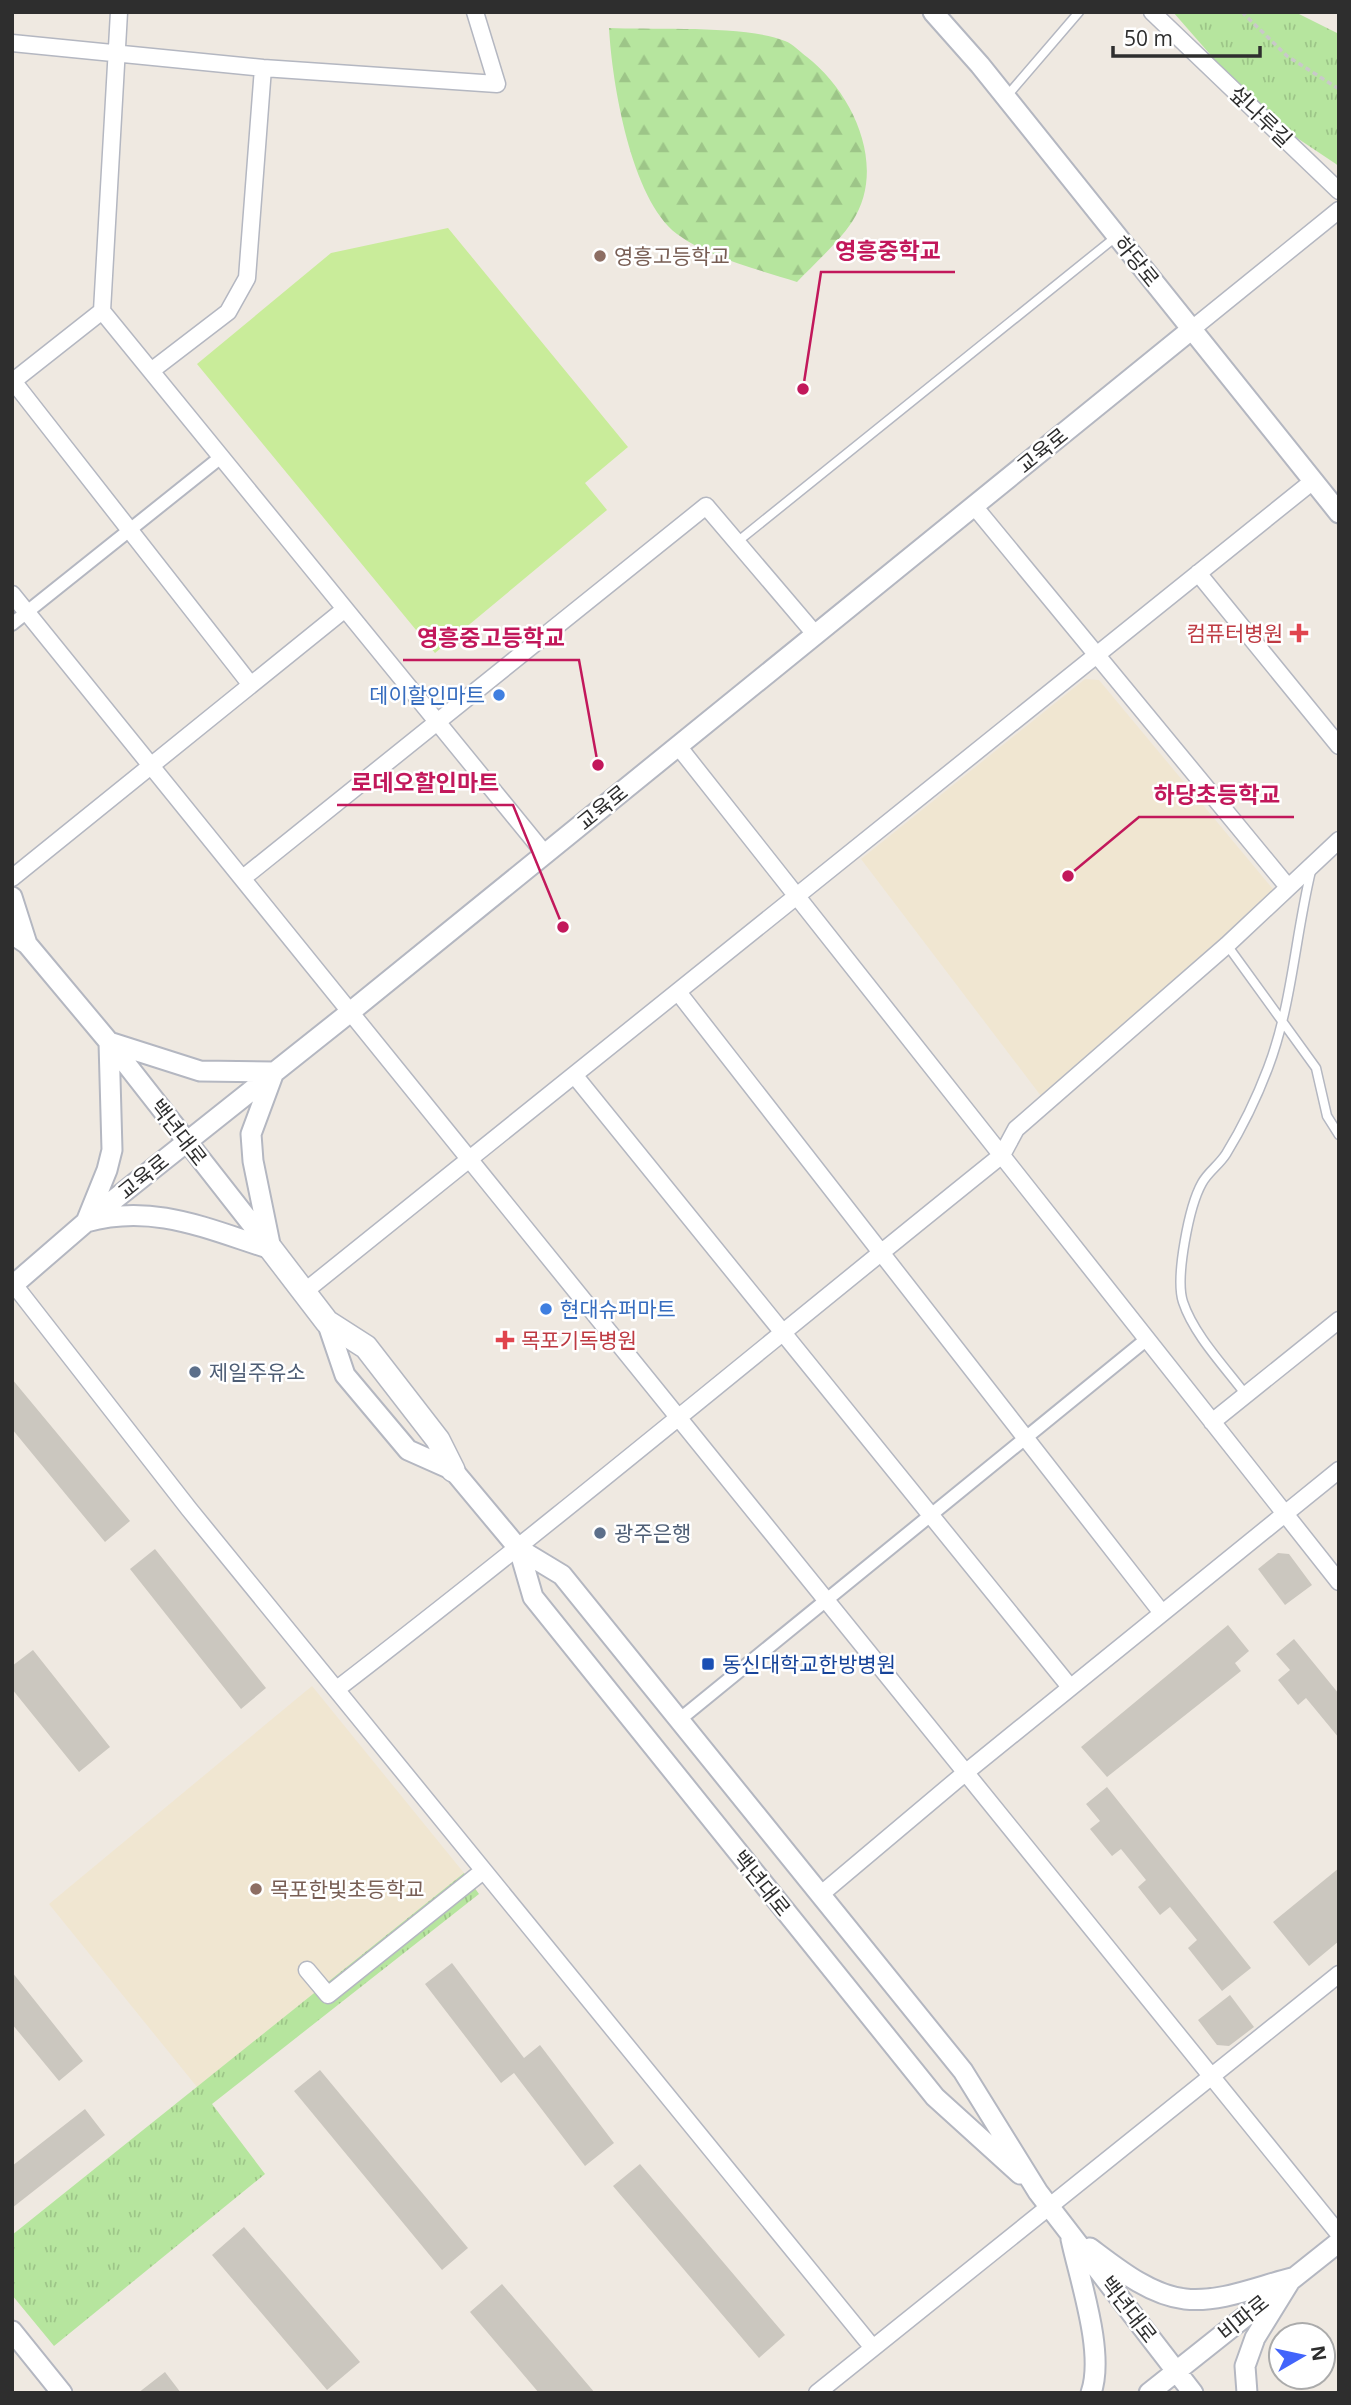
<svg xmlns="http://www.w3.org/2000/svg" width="1351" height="2405" viewBox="0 0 1351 2405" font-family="'Open Sans','Noto Sans KR',sans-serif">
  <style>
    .education { fill: #f0e6d1 }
    .grass { fill: url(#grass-tufts) }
    .forest { fill: url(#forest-firs) }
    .pitch { fill: #c9ec9a }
    .building { fill: #cbc7bf }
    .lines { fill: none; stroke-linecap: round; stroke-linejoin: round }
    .service-casing { stroke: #b4b7c1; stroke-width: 11 }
    .pedestrian-casing { stroke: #b4b7c1; stroke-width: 16 }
    .minor-casing { stroke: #b4b7c1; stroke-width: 19 }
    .tertiary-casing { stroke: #b4b7c1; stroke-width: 23 }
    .secondary-casing { stroke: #b4b7c1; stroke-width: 26 }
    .path { stroke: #c9c9c9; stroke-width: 3.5; stroke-dasharray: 5 3.5; stroke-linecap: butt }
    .service { stroke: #fff; stroke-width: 8 }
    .pedestrian { stroke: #fff; stroke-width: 12 }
    .minor { stroke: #fff; stroke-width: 16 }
    .tertiary { stroke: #fff; stroke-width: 19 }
    .secondary { stroke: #fff; stroke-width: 23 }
    .education-dot { fill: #8d6e63; stroke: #fff; stroke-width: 2.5 }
    .health-dot { fill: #e0444e; stroke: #fff; stroke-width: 2.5 }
    .shop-dot { fill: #3f7fe0; stroke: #fff; stroke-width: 2.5 }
    .service-dot { fill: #5c6f8a; stroke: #fff; stroke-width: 2.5 }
    .transit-dot { fill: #1a4fb4; stroke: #fff; stroke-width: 2.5 }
    .labels { text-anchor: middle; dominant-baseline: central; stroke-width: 5; stroke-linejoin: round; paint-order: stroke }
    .street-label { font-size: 21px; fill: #2e2e2e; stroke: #fff }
    .education-label { font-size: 21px; fill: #785e54; stroke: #fff; text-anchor: start }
    .health-label { font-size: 21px; fill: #be3a42; stroke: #fff; text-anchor: end }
    .shop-label { font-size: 21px; fill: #366cbe; stroke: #fff; text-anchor: end }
    .service-label { font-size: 21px; fill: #4e5e75; stroke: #fff; text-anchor: start }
    .transit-label { font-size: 21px; fill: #164399; stroke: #fff; text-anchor: start }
    .leader { fill: none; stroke: #c2185b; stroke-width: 2.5 }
    .callout-dot { fill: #c2185b; stroke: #fff; stroke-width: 2.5 }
    .callout-label { font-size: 23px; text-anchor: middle; font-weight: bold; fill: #c2185b; stroke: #fff; stroke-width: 5; stroke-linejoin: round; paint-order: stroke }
  </style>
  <defs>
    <pattern id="grass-tufts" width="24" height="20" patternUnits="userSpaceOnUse" patternTransform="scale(1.75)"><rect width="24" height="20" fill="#b6e59e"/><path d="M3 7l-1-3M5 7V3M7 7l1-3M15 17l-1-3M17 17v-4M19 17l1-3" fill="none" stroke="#9dc588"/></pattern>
    <pattern id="forest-firs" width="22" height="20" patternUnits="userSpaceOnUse" patternTransform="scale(1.75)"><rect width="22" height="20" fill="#b6e59e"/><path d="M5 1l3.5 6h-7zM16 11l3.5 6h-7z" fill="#9dc588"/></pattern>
  </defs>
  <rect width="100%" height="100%" fill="#efe9e1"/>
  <path class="education" d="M1085 679 1099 680 1277 894 1041 1096 861 859Z
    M312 1686 464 1873 197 2087 49 1904Z"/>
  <path class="grass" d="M1173 12H1295L1339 34V166L1264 116Z
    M464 1873 479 1894 212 2104 265 2174 54 2346 12 2295V2235Z"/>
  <path class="forest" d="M609 28C655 30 746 25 785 41 793 44 800 52 807 57 853 93 888 167 852 222 837 244 815 263 797 282 758 269 711 259 677 234 631 199 612 83 609 28Z"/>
  <path class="pitch" d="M448 228 628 447 585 483 607 510 435 653 197 364 331 253Z"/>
  <path class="building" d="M12 1379 130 1521 105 1542 12 1429Z
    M155 1549 266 1688 241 1709 130 1569Z
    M1278 1553 1289 1554 1312 1585 1285 1605 1258 1569Z
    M1228 1625 1249 1651 1235 1663 1241 1671 1107 1777 1081 1747Z
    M1294 1639 1339 1694V1738L1306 1698 1298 1705 1278 1680 1290 1670 1276 1654Z
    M33 1650 110 1747 79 1772 12 1689V1666Z
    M1107 1787 1251 1968 1222 1991 1188 1948 1197 1940 1170 1907 1160 1915 1138 1887 1146 1880 1121 1849 1112 1856 1090 1829 1100 1821 1086 1804Z
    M1339 1868V1941L1309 1966 1273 1922Z
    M452 1963 524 2058 540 2045 614 2143 585 2166 514 2073 501 2083 425 1984Z
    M12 1972 83 2061 59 2081 12 2024Z
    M1230 1995 1254 2027 1229 2046 1217 2045 1198 2020Z
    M320 2070 468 2248 442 2270 294 2091Z
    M85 2109 105 2135 12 2208V2166Z
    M640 2164 785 2335 759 2358 613 2186Z
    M244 2227 360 2362 327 2390 212 2255Z
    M502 2284 595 2393H539L470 2312Z
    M165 2372 181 2393H138Z"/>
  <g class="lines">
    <g class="service-casing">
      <path id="service" d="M1006 97 1079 12
        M737 542 1117 236
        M1227 945 1316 1068 1327 1116 1339 1135
        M1246 1395C1225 1367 1194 1335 1183 1302 1175 1278 1189 1206 1202 1183 1208 1172 1219 1165 1226 1154 1242 1128 1257 1097 1268 1068 1292 1005 1295 937 1311 871"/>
    </g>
    <g class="pedestrian-casing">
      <path id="pedestrian" d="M12 624 221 457
        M679 1720 1147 1339"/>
    </g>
    <g class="minor-casing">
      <path id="minor" d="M1152 12 1339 191
        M12 43 263 68 497 84 475 12
        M102 311 545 854
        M1192 329 1339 210
        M151 371 228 312 247 278 263 68
        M13 381 251 685
        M12 382 102 311 119 12
        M974 506 1288 887
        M1198 573 1339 746
        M12 594 1339 2234
        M678 746 1339 1582
        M12 878 345 609
        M243 878 706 506 815 634
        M678 992 1162 1613
        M575 1076 1070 1687
        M12 1282 189 1509 873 2348
        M304 1292 1313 481
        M1212 1422 1339 1320
        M337 1689C562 1516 780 1333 1002 1155L1016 1129 1227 945 1339 840
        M820 1895 965 1773 1339 1470
        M307 1970 328 1995 483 1871
        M817 2393 1339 1974"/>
    </g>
    <g class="tertiary-casing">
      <path id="tertiary" d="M933 12 980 65 1339 513
        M12 897 27 944
        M12 934 27 944 109 1042 268 1245
        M109 1042 200 1071 274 1072 251 1134 253 1161 271 1249C207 1229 153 1203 86 1222L107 1170 112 1150Z
        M12 1286 86 1222 349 1013 1192 329
        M327 1322 345 1375 408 1450 453 1470 519 1549 562 1575 963 2071 1038 2192 1193 2393
        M519 1549 533 1597 935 2097 1020 2174
        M1071 2239C1080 2281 1105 2353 1091 2393
        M1090 2248C1118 2269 1150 2295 1185 2299 1220 2303 1259 2286 1292 2278L1255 2338 1245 2366 1247 2393
        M12 2331 62 2393
        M1149 2393 1339 2242"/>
    </g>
    <g class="secondary-casing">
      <path id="secondary" d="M304 1292 271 1249 327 1322 366 1347 438 1440 453 1470"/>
    </g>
    <path class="path" d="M1242 12 1287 56 1339 89"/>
    <use href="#service" class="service"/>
    <use href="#pedestrian" class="pedestrian"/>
    <use href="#minor" class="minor"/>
    <use href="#tertiary" class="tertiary"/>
    <use href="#secondary" class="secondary"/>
  </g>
  <g class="education-dot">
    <circle cx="600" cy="256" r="7"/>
    <circle cx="256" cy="1889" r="7"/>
  </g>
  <g class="health-dot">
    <path d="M1295.5 622.5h7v7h7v7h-7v7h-7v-7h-7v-7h7z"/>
    <path d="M501.5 1329.5h7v7h7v7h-7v7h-7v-7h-7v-7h7z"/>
  </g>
  <g class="shop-dot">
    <circle cx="499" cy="695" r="7"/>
    <circle cx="546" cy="1309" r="7"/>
  </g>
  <g class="service-dot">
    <circle cx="195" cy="1372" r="7"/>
    <circle cx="600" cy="1533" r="7"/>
  </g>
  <rect class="transit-dot" x="701" y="1657" width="14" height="14" rx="3.5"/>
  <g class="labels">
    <g class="street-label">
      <text transform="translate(1261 116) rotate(44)">섶나루길</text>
      <text transform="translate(1137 261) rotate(51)">하당로</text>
      <text transform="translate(1042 450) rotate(-39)">교육로</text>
      <text transform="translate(602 807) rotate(-39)">교육로</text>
      <text transform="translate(179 1132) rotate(52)">백년대로</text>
      <text transform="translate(143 1176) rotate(-39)">교육로</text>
      <text transform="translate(762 1883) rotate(51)">백년대로</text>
      <text transform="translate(1129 2309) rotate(52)">백년대로</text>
      <text transform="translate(1243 2317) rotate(-39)">비파로</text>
    </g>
    <g class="education-label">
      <text x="614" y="256">영흥고등학교</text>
      <text x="270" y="1889">목포한빛초등학교</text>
    </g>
    <g class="health-label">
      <text x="1283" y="633">컴퓨터병원</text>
      <text x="521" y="1340" text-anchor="start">목포기독병원</text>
    </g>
    <g class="shop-label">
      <text x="485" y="695">데이할인마트</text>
      <text x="560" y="1309" text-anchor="start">현대슈퍼마트</text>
    </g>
    <g class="service-label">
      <text x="209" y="1372">제일주유소</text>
      <text x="614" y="1533">광주은행</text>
    </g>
    <g class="transit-label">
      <text x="722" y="1664">동신대학교한방병원</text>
    </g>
  </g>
  <path class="leader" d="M803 389L821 272H955M598 765L579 660H403M563 927L513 805H337M1068 876L1139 817H1294"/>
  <g class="callout-dot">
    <circle cx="803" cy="389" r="7"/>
    <circle cx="598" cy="765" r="7"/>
    <circle cx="563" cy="927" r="7"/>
    <circle cx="1068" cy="876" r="7"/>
  </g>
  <g class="callout-label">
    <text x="888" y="259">영흥중학교</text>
    <text x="491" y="646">영흥중고등학교</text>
    <text x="425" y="791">로데오할인마트</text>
    <text x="1217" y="803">하당초등학교</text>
  </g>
  <rect width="1351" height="2405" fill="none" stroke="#2e2e2e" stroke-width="28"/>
  <g transform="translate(1302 2356) rotate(81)"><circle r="33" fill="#ffffff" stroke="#ababab" stroke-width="2"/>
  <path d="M0-5L12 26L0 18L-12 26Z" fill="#4264fb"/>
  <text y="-10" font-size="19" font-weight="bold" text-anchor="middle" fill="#2e2e2e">N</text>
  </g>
  <path d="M1113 46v10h147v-10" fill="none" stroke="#2e2e2e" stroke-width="3.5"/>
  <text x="1124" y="46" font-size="21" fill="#2e2e2e" stroke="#ffffff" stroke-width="5" paint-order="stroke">50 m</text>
</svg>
